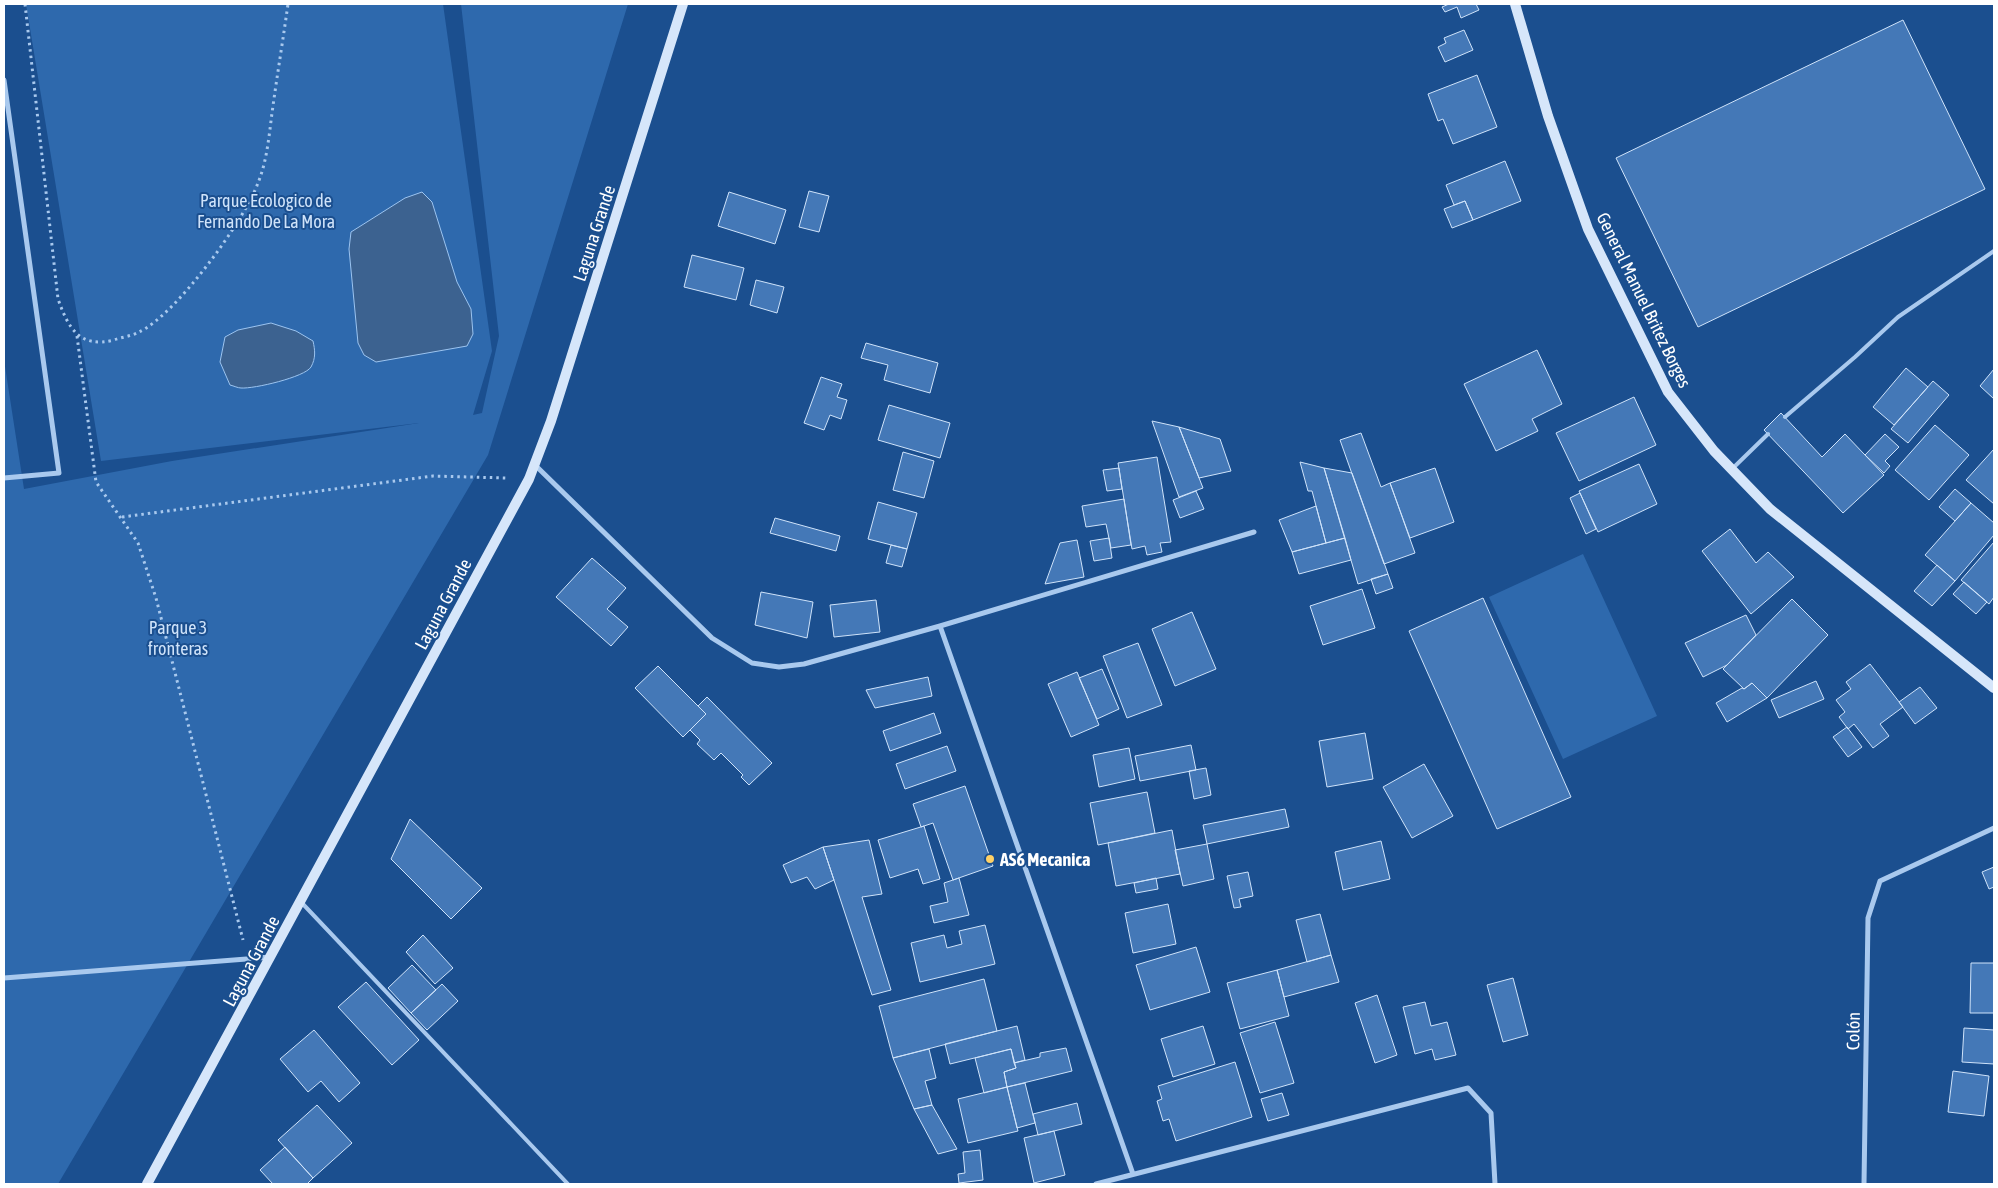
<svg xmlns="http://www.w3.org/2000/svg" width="1998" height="1188" viewBox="0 0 1998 1188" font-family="'Asap Condensed',sans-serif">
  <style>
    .green { fill: #2e69ad }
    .water { fill: #3c6290; stroke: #9cc4f0 }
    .building { fill: #4478b7; stroke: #cfe3fa }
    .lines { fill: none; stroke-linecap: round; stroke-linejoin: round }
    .path { stroke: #a9c9ee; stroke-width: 3; stroke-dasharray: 2.5 4; stroke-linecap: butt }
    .lane { stroke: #a9c9ee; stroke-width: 4 }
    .street { stroke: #a9c9ee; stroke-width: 5 }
    .secondary { stroke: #d6e6fa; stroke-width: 10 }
    .poi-dot { fill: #ffd166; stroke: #1b4f8f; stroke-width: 2 }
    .labels { text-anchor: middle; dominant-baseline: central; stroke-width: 4; stroke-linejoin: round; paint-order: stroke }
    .park-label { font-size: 18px; fill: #cfe3fa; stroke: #1b4f8f }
    .street-label { font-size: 18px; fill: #fff; stroke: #1b4f8f }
    .poi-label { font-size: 18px; font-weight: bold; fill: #fff; stroke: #1b4f8f; text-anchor: start }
  </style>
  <rect width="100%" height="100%" fill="#1b4f8f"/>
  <path class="green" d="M26 4H443L492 351 473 415 482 413 499 336 461 4H628L488 455 58 1184H4V360L24 489 172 461 419 423 101 461Z
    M1583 554 1657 716 1563 759 1489 597Z"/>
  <path class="water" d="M422 192 432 202 457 282 471 309 473 334 467 346 376 362 364 355 358 343 349 249 351 232 405 198Z
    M271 323 296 331 313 341C315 350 316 358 311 367 305 377 254 389 241 388 238 388 234 386 230 385L220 362 225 337 238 330Z"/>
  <path class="building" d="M1449 4H1476L1479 10 1461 18 1457 7 1445 12 1442 7Z
    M1903 20 1985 189 1698 327 1616 158Z
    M1464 30 1473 50 1445 62 1438 47 1446 43 1444 38Z
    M1477 75 1497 127 1453 144 1443 119 1438 121 1428 94Z
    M1505 161 1521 201 1473 220 1465 201 1454 205 1446 185Z
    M809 191 829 196 819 232 799 227Z
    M729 192 786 210 775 244 718 226Z
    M1465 201 1473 220 1452 228 1444 209Z
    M692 255 744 268 736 300 684 287Z
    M756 280 784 287 777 313 750 305Z
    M866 343 938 363 930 393 884 380 888 365 861 358Z
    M1537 350 1562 404 1532 419 1538 431 1496 451 1464 384Z
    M1906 368 1928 387 1894 425 1873 407Z
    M1994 369V399L1980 386Z
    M821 377 842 384 837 397 847 400 841 419 830 415 824 430 804 423Z
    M1933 381 1949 395 1908 443 1891 429Z
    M1634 397 1656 445 1579 481 1556 433Z
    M889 405 950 423 940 458 878 440Z
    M1781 413 1822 457 1845 434 1884 475 1843 513 1764 430Z
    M1152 421 1179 427 1203 488 1179 497Z
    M1935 425 1969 455 1929 500 1895 470Z
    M1179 427 1220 439 1231 471 1199 478Z
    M1361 433 1381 487 1390 483 1415 553 1384 564 1340 440Z
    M1885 434 1899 447 1885 461 1890 466 1884 473 1865 455Z
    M1994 449V504L1966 480Z
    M903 452 934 461 924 498 893 490Z
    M1157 457 1171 542 1160 543 1162 552 1147 555 1145 546 1132 549 1118 463Z
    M1300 462 1324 468 1345 538 1326 543 1312 491H1308Z
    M1639 464 1657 504 1598 532 1579 491Z
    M1119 468 1122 489 1107 491 1103 470Z
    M1324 468 1352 473 1388 574 1358 584Z
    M1435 468 1454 522 1410 538 1390 483Z
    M1955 489 1971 503 1955 521 1939 507Z
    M1196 491 1204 509 1180 518 1173 500Z
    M1580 493 1596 529 1586 534 1570 498Z
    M1124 499 1131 545 1111 548 1106 524 1086 527 1082 506Z
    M878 502 917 513 907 549 868 539Z
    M1971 503 1994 523V535L1955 581 1925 555Z
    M1316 506 1326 543 1292 552 1279 520Z
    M775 518 840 536 836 551 770 533Z
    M1730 529 1756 563 1768 552 1794 577 1751 614 1702 551Z
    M1109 538 1112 558 1094 561 1090 541Z
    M1345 538 1351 560 1299 574 1292 552Z
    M1077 540 1084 577 1045 584 1060 543Z
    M1994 542V597L1989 604 1961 580Z
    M891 545 907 549 902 567 886 563Z
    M592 558 626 588 607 609 628 627 611 646 556 597Z
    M1937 565 1955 581 1932 606 1914 591Z
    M1388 574 1393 588 1376 594 1371 579Z
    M1964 582 1987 602 1976 614 1953 594Z
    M1362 589 1375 628 1323 645 1310 606Z
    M761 592 813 602 807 638 755 625Z
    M1483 598 1571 797 1497 829 1409 631Z
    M1792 599 1828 635 1767 698 1752 683 1744 689 1723 669Z
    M876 600 880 632 834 637 830 605Z
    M1192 612 1216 669 1175 686 1152 629Z
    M1746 615 1756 635 1727 665 1703 677 1685 643Z
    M1138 643 1162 705 1127 718 1103 656Z
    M1870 664 1903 707 1880 724 1889 736 1873 748 1854 724 1848 729 1839 717 1845 712 1836 700 1851 689 1846 682Z
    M658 666 706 714 683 737 635 688Z
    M1102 669 1119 709 1097 719 1079 678Z
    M1077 672 1099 725 1071 737 1048 684Z
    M928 677 932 696 875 708 866 690Z
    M1816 681 1824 699 1779 718 1771 700Z
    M1752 683 1767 698 1727 722 1716 703 1742 688 1744 689Z
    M1920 687 1937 708 1915 724 1899 702Z
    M707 697 772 763 749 785 741 777 743 775 721 753 714 760 697 744 700 740 690 730 706 714 698 706Z
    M934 713 941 733 890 751 883 731Z
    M1847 727 1862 747 1848 757 1833 737Z
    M1365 733 1373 779 1327 787 1319 741Z
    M1191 745 1196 770 1140 781 1135 756Z
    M947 746 956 771 905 789 896 764Z
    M1129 748 1135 779 1099 787 1093 755Z
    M1424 764 1453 816 1412 838 1383 787Z
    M1206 768 1211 795 1194 799 1189 771Z
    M965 786 993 866 953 880 933 823 921 827 913 804Z
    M1147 792 1155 833 1098 845 1090 803Z
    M1285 809 1289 827 1207 844 1203 825Z
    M410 819 482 888 451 919 391 859Z
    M924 826 940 879 923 884 918 869 890 878 878 840Z
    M1172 830 1180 874 1116 886 1108 843Z
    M869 840 882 894 862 897 891 990 872 995 823 847Z
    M1381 841 1390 879 1343 890 1335 852Z
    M1207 844 1214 879 1183 886 1175 850Z
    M823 847 834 880 815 889 807 877 791 883 783 865Z
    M1994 867V887L1989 889 1982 872Z
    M1248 872 1253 896 1239 899 1241 907 1234 908 1227 876Z
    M959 878 969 915 934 923 930 906 948 902 944 883Z
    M1156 878 1158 889 1136 893 1134 883Z
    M1168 904 1176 944 1133 953 1125 913Z
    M1320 914 1331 955 1307 962 1296 920Z
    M985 925 995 964 920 982 911 943 944 935 947 948 962 944 959 931Z
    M423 935 453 968 435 984 406 952Z
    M1196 947 1210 992 1150 1010 1136 965Z
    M1331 955 1339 982 1284 997 1277 970Z
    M1971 963H1994V1013H1970Z
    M412 965 436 990 411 1013 388 988Z
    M1277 970 1289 1016 1240 1029 1227 983Z
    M1513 978 1528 1035 1503 1042 1487 985Z
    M984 979 997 1031 893 1058 879 1006Z
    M366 982 419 1040 392 1065 338 1007Z
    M442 984 458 1001 427 1030 411 1013Z
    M1377 995 1397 1055 1375 1063 1355 1003Z
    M1425 1002 1431 1026 1447 1022 1456 1055 1435 1060 1432 1049 1415 1054 1403 1007Z
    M1275 1022 1294 1083 1260 1093 1240 1033Z
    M1017 1026 1025 1060 1014 1063 1011 1049 950 1064 945 1044Z
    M1203 1026 1215 1064 1173 1077 1161 1039Z
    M1964 1028 1994 1030V1064L1962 1062Z
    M314 1030 360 1083 339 1102 321 1081 308 1092 280 1059Z
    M1066 1048 1072 1071 1007 1087 1004 1072 1016 1068 1014 1063 1040 1057V1053Z
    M929 1049 936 1078 925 1081 932 1105 914 1109 893 1058Z
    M1011 1049 1016 1068 1004 1072 1007 1087 984 1093 975 1058Z
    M1235 1062 1252 1117 1176 1141 1169 1119 1163 1121 1157 1101 1162 1099 1158 1086Z
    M1953 1071 1989 1076 1984 1116 1948 1112Z
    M1025 1083 1035 1123 1017 1128 1007 1087Z
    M1007 1087 1018 1131 968 1143 958 1099Z
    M1282 1093 1289 1115 1268 1121 1261 1099Z
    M1077 1103 1082 1124 1038 1135 1033 1114Z
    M317 1105 352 1143 313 1178 278 1140Z
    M932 1105 957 1149 938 1154 914 1109Z
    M1054 1131 1065 1175 1034 1183 1024 1138Z
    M285 1147 313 1178 307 1184H273L260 1170Z
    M980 1150 983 1180 959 1183 958 1174 965 1173 963 1152Z"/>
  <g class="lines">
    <path class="path" d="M25 4 58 299C68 327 79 349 114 340 122 337 132 336 139 332 176 315 244 221 258 183 267 161 269 136 272 113 277 76 283 40 288 4
      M77 336 96 482 138 543 156 598 243 940
      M122 517 433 476 506 478"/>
    <path class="lane" d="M1785 417 1855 357 1898 317 1994 251
      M1732 469 1768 434
      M301 902 568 1184"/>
    <path class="street" d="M4 80 59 473 4 478
      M535 465 712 638 752 663 779 667 804 664 940 626 1254 532
      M940 626 1133 1174
      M4 978 271 957
      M1096 1184 1468 1088 1491 1113 1495 1184
      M1864 1184 1868 918 1880 881 1994 828"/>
    <path class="secondary" d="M1515 4 1548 116 1588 229 1668 392 1714 451 1770 509 1994 688
      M147 1184 529 479 551 421 683 4"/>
  </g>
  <circle class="poi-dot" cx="990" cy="859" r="5"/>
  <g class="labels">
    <g class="park-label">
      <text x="266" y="200">Parque Ecologico de<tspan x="266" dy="21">Fernando De La Mora</tspan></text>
      <text x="178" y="627">Parque 3<tspan x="178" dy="21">fronteras</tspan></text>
    </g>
    <g class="street-label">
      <text transform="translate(594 233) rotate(-72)">Laguna Grande</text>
      <text transform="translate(1644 300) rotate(64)">General Manuel Britez Borges</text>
      <text transform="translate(443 604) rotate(-62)">Laguna Grande</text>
      <text transform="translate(251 961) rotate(-62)">Laguna Grande</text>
      <text transform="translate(1853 1031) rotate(-89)">Colón</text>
    </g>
    <g class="poi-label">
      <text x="1000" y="859">AS6 Mecanica</text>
    </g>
  </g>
  <rect width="1998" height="1188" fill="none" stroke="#ffffff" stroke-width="10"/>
</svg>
